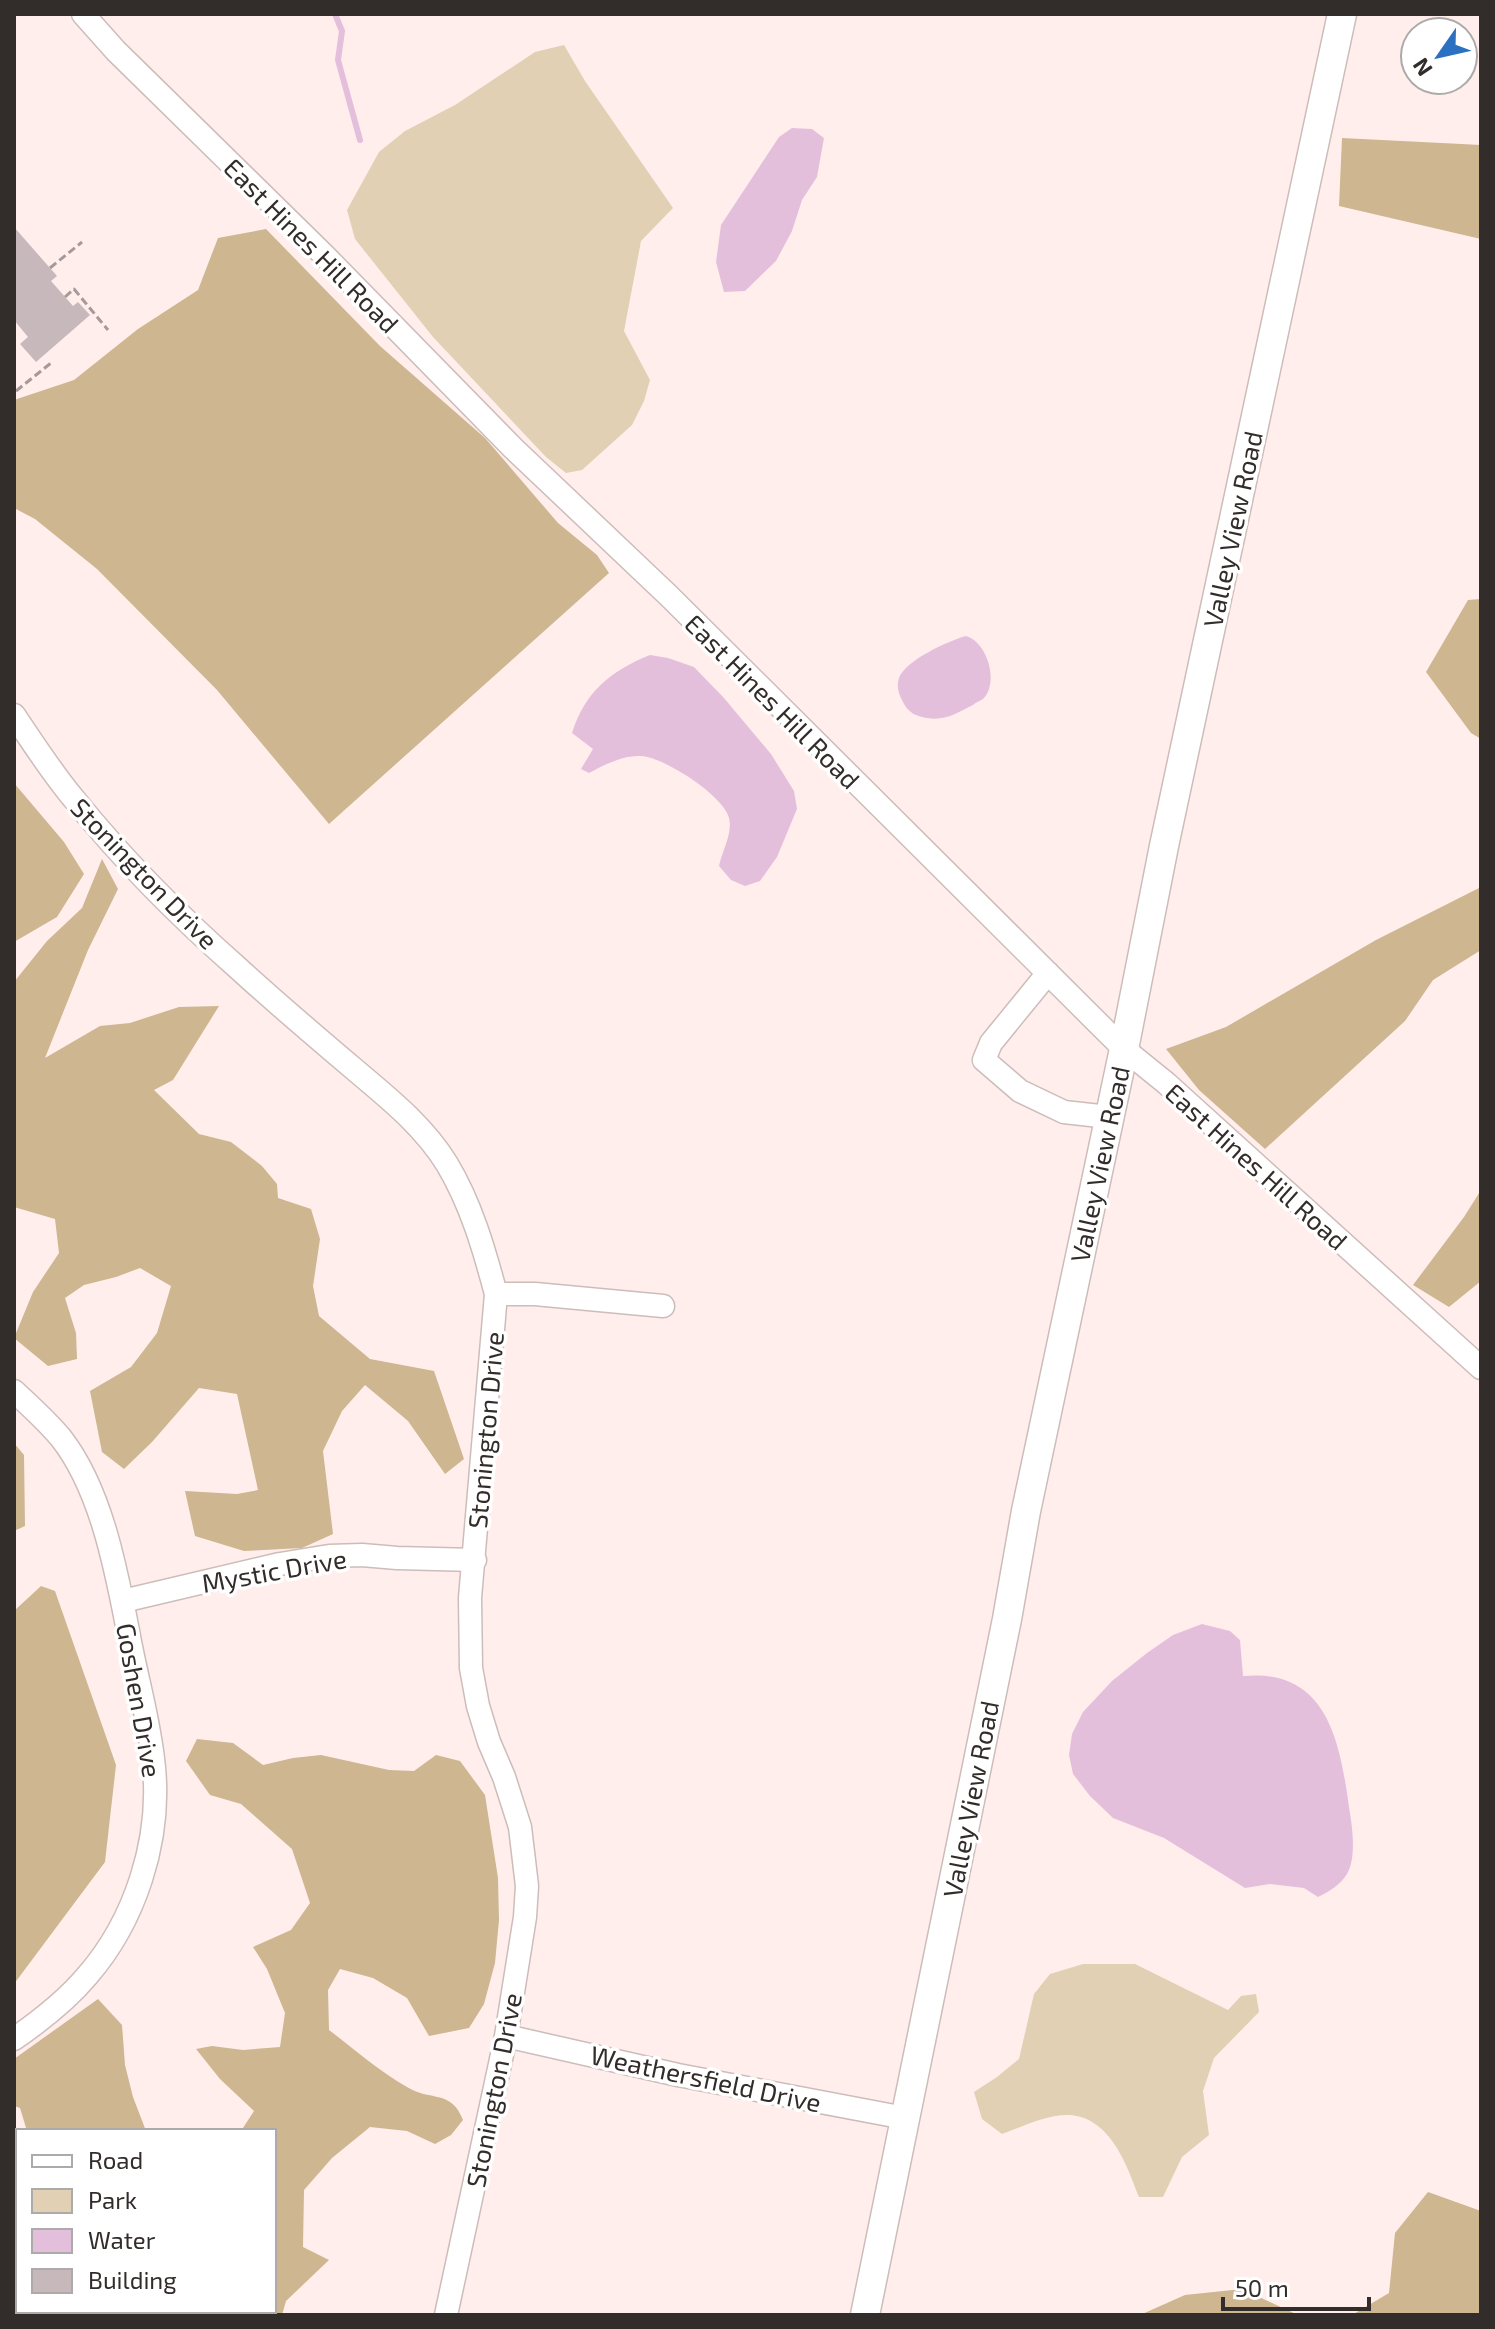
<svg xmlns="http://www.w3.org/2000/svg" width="1495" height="2329" viewBox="0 0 1495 2329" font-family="'Exo 2',sans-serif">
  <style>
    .green { fill: #e1d0b3 }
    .forest { fill: #cdb690 }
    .water { fill: #e4bfdc }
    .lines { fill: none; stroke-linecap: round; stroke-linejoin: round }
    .stream { stroke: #e4bfdc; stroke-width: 6 }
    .building { fill: #c7b8bb }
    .minor-casing { stroke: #ccbdbb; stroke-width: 25 }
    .major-casing { stroke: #ccbdbb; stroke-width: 31 }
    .path { stroke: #a69a98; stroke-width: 3; stroke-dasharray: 8 4; stroke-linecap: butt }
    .minor { stroke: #fff; stroke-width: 22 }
    .major { stroke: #fff; stroke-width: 28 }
    .labels { text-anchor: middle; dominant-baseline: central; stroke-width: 7; stroke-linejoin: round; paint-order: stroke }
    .street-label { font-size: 26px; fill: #322c2b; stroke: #fff }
  </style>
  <rect width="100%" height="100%" fill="#ffeeec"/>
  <path class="green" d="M564 45 585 81 673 208 641 241 624 331 650 380 644 401 632 425 582 470 566 473 546 457 433 337 355 239 347 210 379 152 405 131 455 105 535 52Z
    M1083 1964H1135L1228 2010 1241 1996 1256 1994 1259 2012 1214 2058 1203 2091 1209 2135 1182 2157 1163 2197H1139C1127 2165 1110 2117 1069 2115 1047 2114 1022 2127 1002 2134L982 2119 974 2092 997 2077 1019 2059 1034 1994 1050 1974Z"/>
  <path class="forest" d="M1342 138 1481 145V239L1339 206Z
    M266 229 380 346 485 438 558 523 597 555 609 573 329 824 217 690 97 569 35 519 14 508V400L74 380 138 329 198 290 218 238Z
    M1481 599V739L1471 733 1426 672 1468 600Z
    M14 783 64 842 84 874 57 917 14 942Z
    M102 859 118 889 88 950 45 1058 100 1026 130 1023 179 1007 219 1006 173 1080 154 1090 199 1134 231 1142 262 1166 277 1184 278 1198 311 1209 320 1239 313 1286 319 1316 370 1359 434 1371 464 1459 445 1474 408 1421 365 1385 342 1411 323 1451 333 1534 302 1548 244 1551 195 1536 185 1491 237 1494 258 1490 237 1394 199 1388 152 1442 124 1469 102 1452 90 1391 131 1367 157 1333 171 1286 140 1268 116 1277 84 1285 65 1298 76 1333 77 1359 48 1366 14 1338 33 1292 59 1253 55 1219 14 1207V982L47 941 82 908Z
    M1481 887V950L1433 980 1405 1021 1265 1149 1199 1090 1166 1049 1226 1027 1376 940Z
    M1481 1190V1281L1449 1307 1413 1285 1464 1217Z
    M14 1443 24 1455 25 1526 14 1531Z
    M41 1586 55 1591 116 1765 105 1862 14 1984V1611Z
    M197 1739 233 1743 263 1765 293 1758 321 1755 389 1770 414 1771 436 1755 460 1761 485 1795 498 1878 499 1920 495 1963 484 2004 469 2028 429 2036 407 1998 373 1978 340 1969 328 1990 329 2030C354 2049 379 2071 407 2087 432 2102 451 2089 463 2120L451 2135 435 2144 407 2131 370 2127 332 2158 304 2190 303 2247 329 2260 286 2301 282 2315H154L157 2311H274V2131H241L254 2111 220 2079 196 2049 212 2046 243 2050 280 2047 285 2013 267 1969 253 1947 291 1930 310 1903 292 1849 241 1804 210 1795 186 1761Z
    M98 1999 122 2025 125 2065 133 2097 146 2131H27L20 2108 14 2106V2059Z
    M1428 2192 1481 2211V2315H1352L1389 2293 1395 2233Z
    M1242 2289 1298 2315H1140L1185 2295Z"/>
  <path class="water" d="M792 128 812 129 824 138 817 177 802 200 792 231 776 261 745 291 724 292 716 262 721 225 779 137Z
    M966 636C987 642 999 681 984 698 981 701 976 702 973 705 957 713 945 721 927 718 916 716 908 713 903 702 899 694 896 688 899 678 906 660 948 641 966 636Z
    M650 655 668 658 694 667 724 698 771 754 794 791 797 809 777 857 760 881 745 886 731 880 719 866C722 851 733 833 729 818 724 796 664 757 641 756 623 755 604 765 589 773L581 769 593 749 572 733C585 692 610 671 650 655Z
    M1202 1624 1230 1631 1240 1640 1243 1676C1327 1668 1340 1741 1349 1807 1352 1825 1357 1857 1347 1874 1340 1885 1330 1891 1318 1897L1304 1888 1270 1884 1245 1888 1164 1838 1113 1818 1090 1796 1073 1774 1069 1755 1072 1734 1083 1712 1112 1681 1147 1653 1173 1635Z"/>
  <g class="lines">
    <path class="stream" d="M335 14 342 31 338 60 360 140"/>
  </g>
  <path class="building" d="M14 227 57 276 51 281 73 306 78 302 90 315 36 362 20 344 28 337 14 320Z"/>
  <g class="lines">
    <g class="minor-casing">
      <path id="minor" d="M83 14 116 51 325 256 513 448 669 596 1124 1049 1166 1083 1481 1368
        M14 715C33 743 52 773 74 799 123 860 180 917 239 969 276 1003 315 1036 354 1069 387 1097 423 1125 447 1164 471 1204 484 1249 496 1294L470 1598 471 1668 478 1706 489 1742 504 1777 520 1827 527 1886 525 1917 506 2036 446 2315
        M1048 973 991 1043 984 1060 1020 1091 1064 1112 1109 1117
        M496 1294H535L663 1306
        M14 1391C30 1406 47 1421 61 1438 101 1489 116 1569 128 1631 136 1677 150 1721 154 1768 161 1841 135 1921 87 1976 66 2001 40 2021 14 2039
        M123 1601 280 1564 329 1556 362 1555 397 1558 475 1560
        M506 2036 678 2075 905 2118
        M14 2314 15 2315"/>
    </g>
    <g class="major-casing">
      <path id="major" d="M865 2315 1007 1619 1026 1511 1124 1049 1164 846 1342 14"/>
    </g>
    <path class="path" d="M50 268 82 242
      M65 297 74 289 108 330
      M16 391 51 363"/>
    <use href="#minor" class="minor"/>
    <use href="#major" class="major"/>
  </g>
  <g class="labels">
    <g class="street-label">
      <text transform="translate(312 245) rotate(45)">East Hines Hill Road</text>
      <text transform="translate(1232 529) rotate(-78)">Valley View Road</text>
      <text transform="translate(773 701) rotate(45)">East Hines Hill Road</text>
      <text transform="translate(145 873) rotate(46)">Stonington Drive</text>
      <text transform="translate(1099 1164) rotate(-78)">Valley View Road</text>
      <text transform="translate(1257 1166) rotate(42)">East Hines Hill Road</text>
      <text transform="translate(485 1430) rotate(-85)">Stonington Drive</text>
      <text transform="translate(274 1570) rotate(-10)">Mystic Drive</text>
      <text transform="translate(140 1700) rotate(80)">Goshen Drive</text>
      <text transform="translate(970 1799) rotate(-79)">Valley View Road</text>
      <text transform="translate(706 2078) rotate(12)">Weathersfield Drive</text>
      <text transform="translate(493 2090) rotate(-79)">Stonington Drive</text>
    </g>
  </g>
  <rect width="1495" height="2329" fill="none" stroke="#322c2b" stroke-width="32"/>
  <rect x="16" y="2129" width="260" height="184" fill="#ffffff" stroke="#adabaa" stroke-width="2"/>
  <rect x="32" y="2155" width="40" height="12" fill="#ffffff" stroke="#adabaa" stroke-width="2"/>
  <text x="88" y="2169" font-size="24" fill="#322c2b">Road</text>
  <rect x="32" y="2189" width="40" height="24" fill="#e1d0b3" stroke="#adabaa" stroke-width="2"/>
  <text x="88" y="2209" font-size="24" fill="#322c2b">Park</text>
  <rect x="32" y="2229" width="40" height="24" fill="#e4bfdc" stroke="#adabaa" stroke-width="2"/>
  <text x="88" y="2249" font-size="24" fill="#322c2b">Water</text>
  <rect x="32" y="2269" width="40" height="24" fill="#c7b8bb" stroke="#adabaa" stroke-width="2"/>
  <text x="88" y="2289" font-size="24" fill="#322c2b">Building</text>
  <g transform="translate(1439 56) rotate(236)"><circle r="38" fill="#ffffff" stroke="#adabaa" stroke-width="2"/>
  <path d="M0-6L14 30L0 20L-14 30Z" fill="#2b70c1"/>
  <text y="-12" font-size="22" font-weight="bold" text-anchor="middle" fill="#322c2b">N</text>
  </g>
  <path d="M1223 2297v12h146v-12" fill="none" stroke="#322c2b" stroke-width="4"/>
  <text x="1235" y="2297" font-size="24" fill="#322c2b" stroke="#ffffff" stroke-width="6" paint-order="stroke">50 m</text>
</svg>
